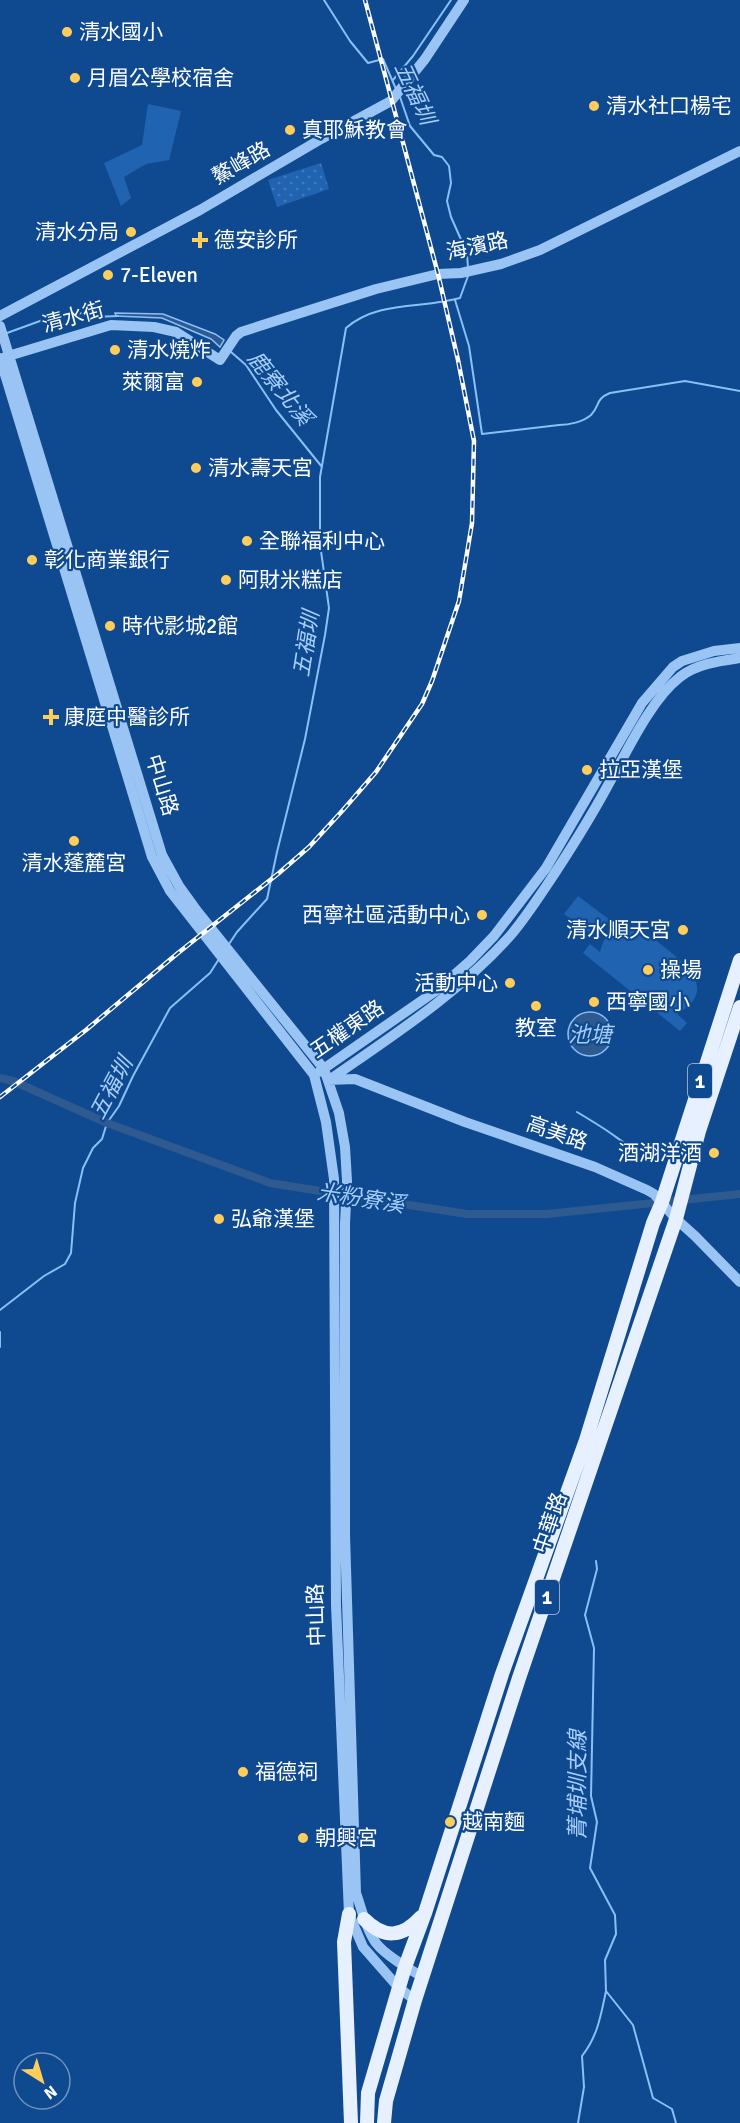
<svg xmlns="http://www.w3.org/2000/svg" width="740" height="2123" viewBox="0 0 740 2123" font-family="Signika,'Noto Sans TC',sans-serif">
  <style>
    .green { fill: #2064b1 }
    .park { fill: url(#park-dots) }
    .water { fill: #2e5a8f; stroke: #8abff8; stroke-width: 1.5 }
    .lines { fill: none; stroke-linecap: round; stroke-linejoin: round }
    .stream { stroke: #8abff8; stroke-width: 2 }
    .canal { stroke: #2e5a8f; stroke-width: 8 }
    .minor { stroke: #99c4f4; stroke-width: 10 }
    .major { stroke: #e6f0ff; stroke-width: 14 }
    .rail-casing { stroke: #fff; stroke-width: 4.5 }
    .rail { stroke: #0f4a91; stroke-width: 2; stroke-dasharray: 7; stroke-linecap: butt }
    .poi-dot { fill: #ffcd5c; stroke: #0f4a91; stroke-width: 2 }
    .labels { text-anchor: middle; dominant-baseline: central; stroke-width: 4.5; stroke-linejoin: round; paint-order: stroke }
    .shield { fill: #0f4a91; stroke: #b7c9de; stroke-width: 1.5 }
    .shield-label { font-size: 20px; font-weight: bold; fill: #fff }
    .poi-label { font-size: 21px; fill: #fff; stroke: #0f4a91; text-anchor: start }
    .street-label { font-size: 21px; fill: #fff; stroke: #0f4a91 }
    .water-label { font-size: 22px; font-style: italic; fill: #a5cefb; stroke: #0f4a91 }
  </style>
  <defs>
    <pattern id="park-dots" width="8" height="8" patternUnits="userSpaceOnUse" patternTransform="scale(1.5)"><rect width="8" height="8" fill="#2064b1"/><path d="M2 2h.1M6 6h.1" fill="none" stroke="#417bbd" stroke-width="1.8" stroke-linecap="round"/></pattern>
  </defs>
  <rect width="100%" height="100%" fill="#0f4a91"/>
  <path class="green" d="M148 104 181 111 169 160 146 164 124 177 131 198 121 206 104 163 142 145Z
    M578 896 610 920 596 937 564 914Z
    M623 926C642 926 654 939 668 950 692 969 715 992 677 1014L687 1023 680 1031 583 953 590 944 600 952C603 938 610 930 623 926Z"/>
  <path class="park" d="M321 163 329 189 277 207 268 180Z"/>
  <path class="water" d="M115 313 163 314 215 334 224 340 220 347 211 339 162 318 116 316Z
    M568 1034a22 22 0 1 1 44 0a22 22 0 1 1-44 0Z"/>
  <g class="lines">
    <path class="stream" d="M324 0 350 41 368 63 383 59 396 89
      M393 80 413 56 451 0
      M400 97 410 126 434 155 442 157 449 166 451 183 447 201 451 217 467 253 468 268
      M455 300 469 346 482 434 559 425C569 425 583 422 591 415 600 406 595 399 610 393L685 381 740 391
      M7 333 40 321 82 313 93 317 118 316
      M231 352 246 365 276 410 322 467
      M229 944 237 932 267 899 277 852 305 739 325 635 329 608 320 544V477L346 328C378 300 422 309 460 298L468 276
      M577 1112C587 1118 597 1124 606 1130 627 1144 632 1153 659 1151
      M0 1310 44 1276 65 1264 71 1253 75 1203 83 1168 93 1148 102 1139 107 1123 119 1106 133 1076 170 1008 210 973 219 959
      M0 1332V1347
      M596 1561 597 1569 585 1615 594 1648 591 1796 597 1822 590 1868 615 1915 616 1934 605 1960 606 1991 633 2025 653 2098 672 2109 676 2123
      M578 2123 584 2087 582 2056C598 2036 601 2014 606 1991"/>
    <path class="canal" d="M0 1078 13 1081 107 1123 270 1183 364 1198 467 1214H547L740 1194"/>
    <path class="minor" d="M0 316 200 210 321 139 391 101 425 59 464 0
      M0 326 162 855 179 886 197 911 324 1069 339 1113 345 1147 347 1181 345 1224V1535L356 1893C362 1910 366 1929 376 1943 386 1956 409 1969 423 1977
      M5 357 111 325 154 327 176 332 220 360 236 336 241 332 376 289 438 274 461 273 501 264 540 250 740 151
      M0 358 152 857 170 891 314 1075 326 1122 334 1179 336 1605 349 1914 363 1947 399 1988 415 2000
      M319 1072 437 990 470 961 494 936 546 868 642 703 673 667 682 661 714 651 740 648
      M328 1080 355 1079 465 1122 595 1167 647 1190 654 1194 676 1219 695 1236 740 1282
      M329 1080C392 1036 458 994 510 936 523 921 534 904 545 888 567 855 588 822 607 787 626 754 650 700 680 677 696 664 720 661 740 658"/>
    <path class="major" d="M349 1914 344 1942 351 2123
      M364 1919C384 1939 402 1938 421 1917
      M367 2123 368 2093 405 1967 425 1913 502 1674 586 1440 653 1223 662 1202 740 960
      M384 2123 386 2101 415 2000 519 1678 676 1219 699 1131 740 1007"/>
    <g class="rail-casing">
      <path id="rail" d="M0 1097 86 1030 178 953 279 873 309 847 343 810 376 772 422 704 432 681 459 601 472 523 474 441 458 360 438 274 365 0"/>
    </g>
    <use href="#rail" class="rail"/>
  </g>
  <g class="poi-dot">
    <circle cx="67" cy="32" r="6"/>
    <circle cx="75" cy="78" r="6"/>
    <circle cx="594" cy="106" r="6"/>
    <circle cx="290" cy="130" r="6"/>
    <circle cx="131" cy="232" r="6"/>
    <path d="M197 231h6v6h6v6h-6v6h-6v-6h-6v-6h6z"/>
    <circle cx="108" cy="275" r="6"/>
    <circle cx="115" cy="350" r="6"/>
    <circle cx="197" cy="382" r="6"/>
    <circle cx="196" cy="468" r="6"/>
    <circle cx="247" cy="541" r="6"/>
    <circle cx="32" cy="560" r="6"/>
    <circle cx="226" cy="580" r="6"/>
    <circle cx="110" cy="626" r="6"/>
    <path d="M48 708h6v6h6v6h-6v6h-6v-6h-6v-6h6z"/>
    <circle cx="587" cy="770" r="6"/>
    <circle cx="74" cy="841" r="6"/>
    <circle cx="482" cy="915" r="6"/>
    <circle cx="683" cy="930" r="6"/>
    <circle cx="648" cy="970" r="6"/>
    <circle cx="510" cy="983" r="6"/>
    <circle cx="594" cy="1002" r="6"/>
    <circle cx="536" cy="1006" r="6"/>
    <circle cx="714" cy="1153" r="6"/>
    <circle cx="219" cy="1219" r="6"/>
    <circle cx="243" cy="1772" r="6"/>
    <circle cx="450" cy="1822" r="6"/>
    <circle cx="303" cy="1838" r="6"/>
  </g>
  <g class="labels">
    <g class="shield">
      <rect x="688" y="1064" width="24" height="34" rx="4.5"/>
      <rect x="535" y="1580" width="24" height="34" rx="4.5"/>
    </g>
    <g class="shield-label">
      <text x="700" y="1081">1</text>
      <text x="547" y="1597">1</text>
    </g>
    <g class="poi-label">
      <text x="79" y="32">清水國小</text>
      <text x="87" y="78">月眉公學校宿舍</text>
      <text x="606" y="106">清水社口楊宅</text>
      <text x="302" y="130">真耶穌教會</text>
      <text x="119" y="232" text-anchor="end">清水分局</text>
      <text x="214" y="240">德安診所</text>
      <text x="120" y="275">7-Eleven</text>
      <text x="127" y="350">清水燒炸</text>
      <text x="185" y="382" text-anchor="end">萊爾富</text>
      <text x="208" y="468">清水壽天宮</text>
      <text x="259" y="541">全聯福利中心</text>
      <text x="44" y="560">彰化商業銀行</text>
      <text x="238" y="580">阿財米糕店</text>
      <text x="122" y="626">時代影城2館</text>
      <text x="64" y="717">康庭中醫診所</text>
      <text x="599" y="770">拉亞漢堡</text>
      <text x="74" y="863" text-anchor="middle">清水蓬麓宮</text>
      <text x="470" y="915" text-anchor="end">西寧社區活動中心</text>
      <text x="671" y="930" text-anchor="end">清水順天宮</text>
      <text x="660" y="970">操場</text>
      <text x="498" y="983" text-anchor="end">活動中心</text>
      <text x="606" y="1002">西寧國小</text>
      <text x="536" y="1028" text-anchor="middle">教室</text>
      <text x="702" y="1153" text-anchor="end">酒湖洋酒</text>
      <text x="231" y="1219">弘爺漢堡</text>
      <text x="255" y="1772">福德祠</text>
      <text x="462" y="1822">越南麵</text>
      <text x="315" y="1838">朝興宮</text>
    </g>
    <g class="street-label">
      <text transform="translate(241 163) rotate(-30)">鰲峰路</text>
      <text transform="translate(477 246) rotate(-12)">海濱路</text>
      <text transform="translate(73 317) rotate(-15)">清水街</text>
      <text transform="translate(162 785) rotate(73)">中山路</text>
      <text transform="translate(347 1029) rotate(-35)">五權東路</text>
      <text transform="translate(557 1133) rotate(19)">高美路</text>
      <text transform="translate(550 1523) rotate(-71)">中華路</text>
      <text transform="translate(316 1615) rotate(-92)">中山路</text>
    </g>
    <g class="water-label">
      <text transform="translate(415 93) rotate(65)">五福圳</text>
      <text transform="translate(280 388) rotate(51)">鹿寮北溪</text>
      <text transform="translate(306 644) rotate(-81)">五福圳</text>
      <text x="590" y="1034">池塘</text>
      <text transform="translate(111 1088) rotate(-62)">五福圳</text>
      <text transform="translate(361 1198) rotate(9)">米粉寮溪</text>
      <text transform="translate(577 1785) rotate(-90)">菁埔圳支線</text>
    </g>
  </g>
  <g transform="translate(42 2081) rotate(143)"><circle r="28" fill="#0f4a91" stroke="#6f92bd" stroke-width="1.5"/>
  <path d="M0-4.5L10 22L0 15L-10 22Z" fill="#ffcd5c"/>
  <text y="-9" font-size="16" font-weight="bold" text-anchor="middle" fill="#ffffff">N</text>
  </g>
</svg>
